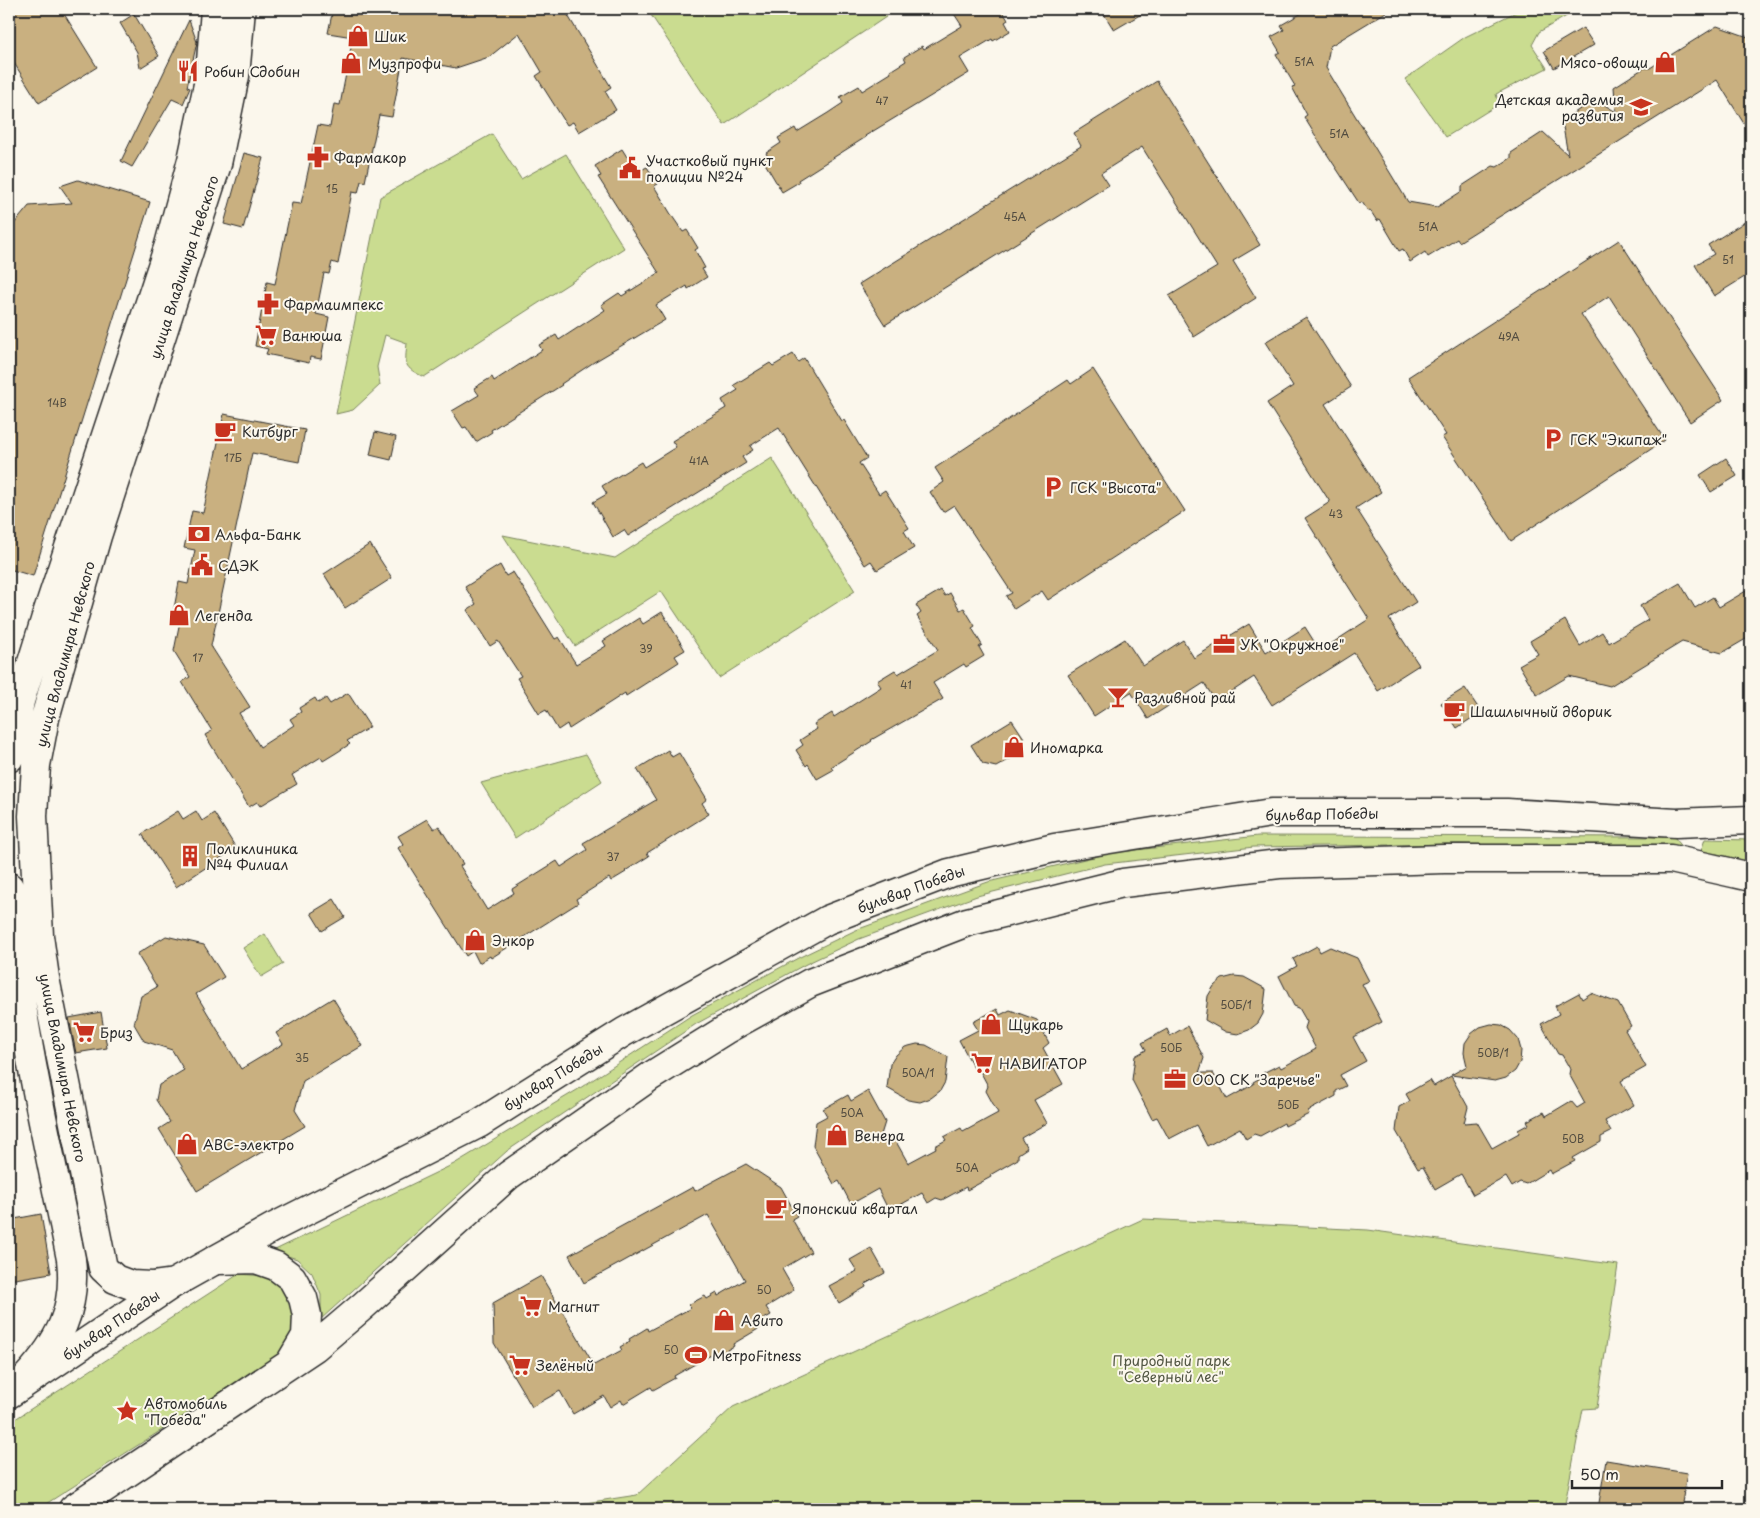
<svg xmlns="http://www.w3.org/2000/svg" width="1760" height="1518" viewBox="0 0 1760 1518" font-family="'Playpen Sans',sans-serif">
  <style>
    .green { fill: #cadc90; stroke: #7a845e }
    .building { fill: #c9b080; stroke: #2b2b2b }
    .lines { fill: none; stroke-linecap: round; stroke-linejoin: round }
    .secondary-casing { stroke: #2b2b2b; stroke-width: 31 }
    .primary-casing { stroke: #2b2b2b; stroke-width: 31 }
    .secondary { stroke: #fbf7ec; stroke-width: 28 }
    .primary { stroke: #fbf7ec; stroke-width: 28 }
    .labels { text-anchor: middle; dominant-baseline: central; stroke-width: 4; stroke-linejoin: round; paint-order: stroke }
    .number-label { font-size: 11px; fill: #524c40 }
    .poi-label { font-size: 14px; fill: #2b2b2b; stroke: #fbf7ec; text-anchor: start }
    .street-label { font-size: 14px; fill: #2b2b2b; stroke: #fbf7ec }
    .park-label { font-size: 14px; fill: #535744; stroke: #fbf7ec }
  </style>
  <rect width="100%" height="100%" fill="#fbf7ec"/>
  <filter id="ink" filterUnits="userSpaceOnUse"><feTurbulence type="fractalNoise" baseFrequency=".02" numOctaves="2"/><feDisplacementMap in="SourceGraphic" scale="10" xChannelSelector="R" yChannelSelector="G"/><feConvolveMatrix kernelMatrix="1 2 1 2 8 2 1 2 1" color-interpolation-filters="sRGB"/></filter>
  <g filter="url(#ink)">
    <path class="green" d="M647 9H881L886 17 724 125Z
      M1522 9 1577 10 1539 32 1532 45 1547 68 1496 94 1499 104 1446 137 1405 79 1465 37Z
      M492 134 521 179 566 154 624 248 424 377C403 367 405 365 407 343L385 335 377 367 380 385 353 410 336 414 380 197Z
      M772 458 855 591 719 678 661 591 575 646 503 535 615 558Z
      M586 754 602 781 515 838 481 783Z
      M1258 836 1674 837 1680 844 1672 850 1459 844 1254 847 1105 864 977 896 859 939 806 964 696 1024 507 1151 321 1319V1295L312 1273 297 1259 273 1251 454 1164 577 1090 692 1015 800 957 856 930 988 882 1110 853Z
      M1705 839 1751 840V862L1717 854H1700Z
      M265 934 283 964 261 977 243 948Z
      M1143 1219 1368 1230 1618 1265 1597 1408 1583 1409 1564 1509H555L559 1507 637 1495 733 1407Z
      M239 1274 265 1276 284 1290 294 1313 291 1338 276 1357 38 1509H9V1423Z"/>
    <path class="building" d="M9 9H61L97 67 39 103 9 55Z
      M333 9H564L611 87 605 91 616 110 579 132 573 122 567 125 536 76 542 72 519 33 489 57 456 68 403 58 392 117 379 115 365 182 361 181 358 193 352 192 338 264 332 262 329 274 324 273 316 314 329 317 321 359 310 357 309 363 266 354 268 349 255 346 267 282 275 284 292 203 301 204 318 125 330 127 334 104 340 105 353 37 328 33Z
      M951 9H1001L1008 20 1005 22 1010 31 993 41 992 39 960 58 969 73 865 136 866 137 798 180 799 182 782 192 763 160 768 157 766 153 781 143 778 138 795 128 797 132 828 113 843 103 840 97 859 86 862 91 891 73 890 71 906 61 904 57 922 46 924 49 962 26Z
      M1101 9H1150L1114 30Z
      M1309 9H1391L1330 46 1326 68 1408 202 1437 207 1462 191V186L1493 166 1497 167 1511 158V153L1543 132 1568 155 1562 121 1595 99 1616 112 1614 87 1644 68H1650L1717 26 1751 38V135L1717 80 1459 242 1457 239 1428 257 1425 252 1410 262 1403 249 1399 251 1380 219 1377 221 1370 210 1368 211 1362 202 1359 203 1325 151 1304 117 1307 115 1292 87 1295 86 1276 54 1280 52 1271 37 1284 30 1281 25Z
      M134 14 159 56 140 68 137 52 120 23Z
      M189 20 197 42 187 87 190 88 183 104 172 99 132 167 121 161Z
      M1583 28 1594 45 1554 68 1544 51Z
      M1157 81 1260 245 1233 261 1256 298 1194 337 1169 296 1217 267 1142 147 1101 173 1109 185 885 325 859 284 1081 146 1074 133Z
      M622 149 627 157 632 155 641 170 647 167 658 184 654 186 672 216 683 232 687 230 698 248 695 250 705 268 702 269 707 277 688 289 687 286 656 305 665 320 594 362 561 384 562 385 491 430 492 432 476 442 466 427 463 428 452 411 479 395 474 388 492 377 494 381 542 350 539 345 556 335 559 340 605 310 601 305 619 293 622 296 659 273 598 177 601 176 595 166Z
      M244 153 263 158 243 229 224 224Z
      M78 180 150 202 33 576 9 569V230L29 206 72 203 60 186Z
      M1751 218V273L1714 296 1695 265 1714 254 1708 245Z
      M1619 240 1723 400 1690 422 1609 296 1581 314 1665 440 1511 541 1442 437 1446 435 1408 377Z
      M1306 317 1351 387 1325 404 1381 492 1356 508 1416 602 1389 619 1419 665 1378 691 1354 653 1272 705 1254 677 1216 702 1204 683 1148 719 1131 692 1094 716 1068 675 1125 639 1143 666 1183 640 1194 658 1249 624 1266 652 1305 627 1320 651 1369 619 1305 518 1330 502 1267 403 1293 386 1265 342Z
      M793 354 798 362 804 358 842 421 844 420 867 458 859 463 879 494 885 490 909 528 904 531 914 548 877 570 871 561 865 565 779 428 750 446 753 450 742 457 746 463 628 536 624 530 613 537 593 502 607 494 602 486 641 462 644 467 676 447 672 441 726 408 722 400 738 390 734 385 770 363 773 366Z
      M1093 369 1185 511 1048 600 1042 591 1014 609 1006 596 1012 593 954 505 943 512 930 492 944 482 935 468 1068 380 1071 384Z
      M224 414 305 430 299 462 252 453 211 646 250 707 239 713 260 747 294 725 290 719 301 712 299 708 315 698 318 703 326 698 330 704 348 693 370 727 347 741 350 744 336 753 323 761 321 757 292 775 297 784 260 806 257 802 249 807 205 735 212 731 182 682 190 677 174 651 180 621 172 619 179 582 188 584 195 550 184 548 192 511 203 513Z
      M375 432 396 437 391 460 370 455Z
      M1726 458 1737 476 1711 492 1700 475Z
      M370 544 392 578 345 608 324 574Z
      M500 565 506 576 513 572 555 639 559 637 576 664 606 646 603 641 639 618 643 624 662 612 685 650 675 656 679 662 626 696 625 693 569 729 567 724 558 730 546 710 539 714 517 678 521 676 498 641 490 646 467 610 476 604 465 587Z
      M1680 583 1695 608 1713 597 1719 607 1751 588V636L1722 653 1682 642 1610 686 1569 676 1537 695 1519 665 1538 654 1530 641 1565 620 1580 646 1602 632 1609 643 1648 620 1640 606Z
      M941 590 945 596 950 593 960 610 964 608 975 626 972 628 982 645 979 647 984 656 966 667 964 664 933 683 943 699 871 740 872 741 831 767 833 770 817 779 808 764 806 766 796 750 803 745 800 740 817 729 814 724 832 713 834 717 881 687 877 681 895 670 898 674 938 650 917 616 921 613 916 605Z
      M1465 688 1481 712 1457 728 1441 703Z
      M1012 720 1024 738 1023 752 996 767 983 764 971 745Z
      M668 750 672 757 679 753 707 799 702 803 709 814 647 853 649 856 625 871 626 872 611 881 609 878 576 899 578 903 491 958 490 956 479 963 473 951 466 956 398 848 403 844 398 836 427 819 434 829 439 826 463 864 460 866 487 910 514 893 512 889 557 861 561 867 587 850 583 843 656 800 637 769Z
      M178 811 183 819 196 811 202 821 214 813 236 848 176 887 142 834Z
      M334 899 345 917 322 931 311 913Z
      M166 936 204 945 224 977 196 994 241 1069 283 1044 276 1033 333 998 362 1046 303 1081 295 1110 305 1126 197 1191 159 1129 170 1122 156 1100 159 1085 184 1070 172 1050 144 1041 134 1024 141 996 157 987 137 954Z
      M1317 946 1320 952 1330 947 1357 958 1369 981 1362 984 1382 1022 1353 1037 1366 1061 1340 1075 1346 1086 1336 1091V1096L1308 1111 1309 1114 1285 1126 1284 1123 1260 1136 1254 1134 1246 1139 1240 1128 1207 1146 1196 1125 1169 1139 1157 1117 1152 1119 1132 1080 1135 1056 1146 1050 1142 1043 1167 1029 1170 1036 1187 1026 1204 1058 1199 1073H1213L1227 1099 1254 1084 1253 1082 1264 1076 1263 1073 1279 1065 1281 1068 1316 1049 1305 1028 1307 1022 1299 1008 1294 1006 1279 976 1297 966 1293 959Z
      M1234 976 1244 977 1266 989 1263 1014 1258 1023 1249 1030 1238 1034 1226 1032 1205 1020 1208 996 1214 986 1222 979Z
      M1579 993 1582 999 1591 993 1618 1003 1631 1026 1625 1030 1646 1067 1621 1081 1634 1105 1605 1121 1611 1132 1601 1137V1142L1573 1158 1575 1161 1551 1174 1549 1170 1526 1184 1520 1182 1512 1187 1506 1177 1473 1195 1461 1174 1435 1189 1423 1167 1418 1169 1396 1131 1399 1107 1410 1101 1406 1094 1430 1080 1434 1086 1451 1076 1468 1107 1464 1123 1477 1122 1492 1148 1519 1133 1518 1130 1529 1124 1527 1121 1544 1112 1546 1116 1571 1101 1577 1108 1585 1103 1569 1074 1570 1069 1562 1055 1558 1054 1541 1024 1559 1014 1555 1006Z
      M997 1009 1000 1015 1010 1010 1037 1020 1049 1043 1043 1048 1063 1084 1034 1100 1047 1123 1021 1138 1027 1148 1018 1154V1159L990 1175 991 1177 967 1190 966 1187 942 1200 936 1198 928 1203 922 1193 889 1211 878 1189 851 1204 839 1181 834 1184 813 1146 816 1122 827 1116 823 1109 848 1095 851 1101 868 1091 885 1122 880 1138H894L908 1163 936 1148 935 1146 946 1140 944 1137 961 1128 963 1132 998 1113 986 1091 988 1086 980 1071 975 1070 959 1040 978 1030 973 1022Z
      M101 1012 107 1048 76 1053 69 1018Z
      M1491 1024 1501 1025 1510 1030 1518 1039 1521 1050 1520 1062 1515 1071 1506 1078 1495 1081 1451 1075 1467 1066 1464 1053 1465 1043 1471 1034 1480 1027Z
      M917 1044 926 1045 948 1057 945 1082 940 1091 931 1098 920 1102 908 1100 887 1088 890 1064 896 1055 905 1047Z
      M746 1164 781 1187 797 1216 792 1219 811 1252 782 1269 794 1290 766 1307 771 1315 762 1320 765 1325 733 1344 734 1346 713 1358 711 1355 674 1376 675 1378 653 1390 651 1387 623 1404 621 1400 610 1407 604 1396 573 1414 560 1391 532 1407 494 1343 493 1303 541 1276 594 1365 622 1350 620 1347 630 1341 629 1339 647 1328 648 1331 691 1308 688 1305 705 1296 707 1299 717 1293 718 1296 745 1280 708 1215 584 1283 569 1255 693 1187 695 1191Z
      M41 1214 51 1273 9 1280V1220Z
      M871 1248 885 1273 865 1284 866 1287 839 1303 829 1286 857 1271 850 1260Z
      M1606 1460 1687 1473 1681 1509H1598Z"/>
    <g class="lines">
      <g class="secondary-casing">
        <path id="secondary" d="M9 758 20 701 46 617 169 245 192 160 210 75 215 9
          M9 887C16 1012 47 1137 71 1259 77 1310 59 1342 26 1378
          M215 1260 174 1283 152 1286 131 1285 115 1279 103 1268 45 978 39 936 33 816 36 765 45 718 97 536 217 164 235 76 241 9"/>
      </g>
      <g class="primary-casing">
        <path id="primary" d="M215 1260 274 1227 480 1123 624 1032 827 920 949 873 1054 848 1271 813H1507L1676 823 1751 820
          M218 1260 256 1259 276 1266 292 1278 303 1298 307 1315 306 1336 290 1363
          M9 1394 174 1283
          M73 1509 315 1347 363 1306 509 1175 651 1076 725 1030 810 983 967 922 1123 883 1279 864 1444 859H1671L1751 877"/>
      </g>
      <use href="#secondary" class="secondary"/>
      <use href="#primary" class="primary"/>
    </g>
  </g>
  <defs>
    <g id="shop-bare" transform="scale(1.725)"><path d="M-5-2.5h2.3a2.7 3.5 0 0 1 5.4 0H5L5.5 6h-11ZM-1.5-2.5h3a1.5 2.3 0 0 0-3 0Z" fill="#c8321e" stroke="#fbf7ec" stroke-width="2.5" paint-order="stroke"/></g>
    <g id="restaurant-bare" transform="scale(1.725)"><path d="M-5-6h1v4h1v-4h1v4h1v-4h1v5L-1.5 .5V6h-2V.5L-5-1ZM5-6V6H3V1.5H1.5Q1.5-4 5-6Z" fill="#c8321e" stroke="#fbf7ec" stroke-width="2.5" paint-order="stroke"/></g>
    <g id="school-bare" transform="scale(1.725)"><path d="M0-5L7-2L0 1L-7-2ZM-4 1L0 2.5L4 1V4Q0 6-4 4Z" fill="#c8321e" stroke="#fbf7ec" stroke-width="2.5" paint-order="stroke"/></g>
    <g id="pharmacy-bare" transform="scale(1.725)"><path d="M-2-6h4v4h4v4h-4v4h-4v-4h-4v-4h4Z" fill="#c8321e" stroke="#fbf7ec" stroke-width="2.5" paint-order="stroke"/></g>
    <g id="civic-bare" transform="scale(1.725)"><path d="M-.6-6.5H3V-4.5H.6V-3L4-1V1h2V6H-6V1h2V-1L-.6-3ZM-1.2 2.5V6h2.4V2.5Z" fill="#c8321e" stroke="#fbf7ec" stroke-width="2.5" paint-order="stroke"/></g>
    <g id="supermarket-bare" transform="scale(1.725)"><path d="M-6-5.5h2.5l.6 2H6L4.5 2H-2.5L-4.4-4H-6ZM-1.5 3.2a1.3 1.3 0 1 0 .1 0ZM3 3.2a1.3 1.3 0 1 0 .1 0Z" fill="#c8321e" stroke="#fbf7ec" stroke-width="2.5" paint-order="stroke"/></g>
    <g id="cafe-bare" transform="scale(1.725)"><path d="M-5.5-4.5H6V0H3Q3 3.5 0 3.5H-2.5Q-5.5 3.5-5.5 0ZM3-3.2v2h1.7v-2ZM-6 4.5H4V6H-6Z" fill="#c8321e" stroke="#fbf7ec" stroke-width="2.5" paint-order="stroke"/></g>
    <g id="parking-bare" transform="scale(1.725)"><path d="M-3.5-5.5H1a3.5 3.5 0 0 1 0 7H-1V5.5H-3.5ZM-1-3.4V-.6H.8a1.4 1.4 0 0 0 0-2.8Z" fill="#c8321e" stroke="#fbf7ec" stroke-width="2.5" paint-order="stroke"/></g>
    <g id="bank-bare" transform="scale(1.725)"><path d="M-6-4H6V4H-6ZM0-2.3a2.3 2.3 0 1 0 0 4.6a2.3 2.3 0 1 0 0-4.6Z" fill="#c8321e" stroke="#fbf7ec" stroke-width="2.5" paint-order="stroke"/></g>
    <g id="office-bare" transform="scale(1.725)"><path d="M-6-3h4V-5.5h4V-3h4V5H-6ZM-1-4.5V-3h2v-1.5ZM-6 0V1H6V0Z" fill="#c8321e" stroke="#fbf7ec" stroke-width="2.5" paint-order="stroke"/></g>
    <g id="bar-bare" transform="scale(1.725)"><path d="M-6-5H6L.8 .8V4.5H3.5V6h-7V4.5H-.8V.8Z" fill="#c8321e" stroke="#fbf7ec" stroke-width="2.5" paint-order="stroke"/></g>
    <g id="building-bare" transform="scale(1.725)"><path d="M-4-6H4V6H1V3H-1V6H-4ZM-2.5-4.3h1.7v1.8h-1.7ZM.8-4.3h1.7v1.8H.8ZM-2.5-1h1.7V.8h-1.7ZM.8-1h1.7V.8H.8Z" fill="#c8321e" stroke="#fbf7ec" stroke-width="2.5" paint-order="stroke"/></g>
    <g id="stadium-bare" transform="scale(1.725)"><path d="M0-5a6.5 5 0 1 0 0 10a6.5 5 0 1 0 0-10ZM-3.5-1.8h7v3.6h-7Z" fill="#c8321e" stroke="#fbf7ec" stroke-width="2.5" paint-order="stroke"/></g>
    <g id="sight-bare" transform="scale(1.725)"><path d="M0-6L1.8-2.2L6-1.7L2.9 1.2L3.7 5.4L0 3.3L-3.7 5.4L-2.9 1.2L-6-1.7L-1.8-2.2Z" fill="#c8321e" stroke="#fbf7ec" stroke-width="2.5" paint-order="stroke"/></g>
  </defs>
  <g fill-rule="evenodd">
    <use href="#shop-bare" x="358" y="36"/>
    <use href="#shop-bare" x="1665" y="62"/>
    <use href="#shop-bare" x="351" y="63"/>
    <use href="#restaurant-bare" x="188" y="71"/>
    <use href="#school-bare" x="1641" y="107"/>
    <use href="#pharmacy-bare" x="318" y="157"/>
    <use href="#civic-bare" x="630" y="168"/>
    <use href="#pharmacy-bare" x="268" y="304"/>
    <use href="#supermarket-bare" x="266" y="335"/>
    <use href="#cafe-bare" x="225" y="431"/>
    <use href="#parking-bare" x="1553" y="439"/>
    <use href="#parking-bare" x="1053" y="487"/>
    <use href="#bank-bare" x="199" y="534"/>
    <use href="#civic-bare" x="202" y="565"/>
    <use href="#shop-bare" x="179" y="615"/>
    <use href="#office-bare" x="1224" y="644"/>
    <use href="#bar-bare" x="1118" y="697"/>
    <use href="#cafe-bare" x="1454" y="711"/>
    <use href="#shop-bare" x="1014" y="747"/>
    <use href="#building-bare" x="190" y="856"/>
    <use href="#shop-bare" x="475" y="940"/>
    <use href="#shop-bare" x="991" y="1024"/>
    <use href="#supermarket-bare" x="84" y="1032"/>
    <use href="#supermarket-bare" x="982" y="1063"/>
    <use href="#office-bare" x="1175" y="1079"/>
    <use href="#shop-bare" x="837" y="1135"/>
    <use href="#shop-bare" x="187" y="1144"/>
    <use href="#cafe-bare" x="776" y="1208"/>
    <use href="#supermarket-bare" x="531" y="1306"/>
    <use href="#shop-bare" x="724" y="1320"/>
    <use href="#stadium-bare" x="696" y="1355"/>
    <use href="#supermarket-bare" x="520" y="1365"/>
    <use href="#sight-bare" x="127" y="1411"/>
  </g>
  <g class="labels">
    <g class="number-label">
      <text x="1304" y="61">51А</text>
      <text x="882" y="100">47</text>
      <text x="1339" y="133">51А</text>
      <text x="332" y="188">15</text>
      <text x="1015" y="216">45А</text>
      <text x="1428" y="226">51А</text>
      <text x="1728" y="259">51</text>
      <text x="1509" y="336">49А</text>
      <text x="57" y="402">14В</text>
      <text x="233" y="457">17Б</text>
      <text x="699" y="460">41А</text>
      <text x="1336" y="513">43</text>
      <text x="646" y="648">39</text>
      <text x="198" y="657">17</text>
      <text x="906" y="684">41</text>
      <text x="613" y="856">37</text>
      <text x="1236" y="1004">50Б/1</text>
      <text x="1171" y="1047">50Б</text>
      <text x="1493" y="1052">50В/1</text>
      <text x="302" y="1057">35</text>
      <text x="918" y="1072">50А/1</text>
      <text x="1288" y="1104">50Б</text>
      <text x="852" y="1112">50А</text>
      <text x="1573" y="1138">50В</text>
      <text x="967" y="1167">50А</text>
      <text x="764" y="1289">50</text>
      <text x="671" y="1349">50</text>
    </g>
    <g class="poi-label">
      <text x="374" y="36">Шик</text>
      <text x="1648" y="62" text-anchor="end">Мясо-овощи</text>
      <text x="368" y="63">Музпрофи</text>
      <text x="204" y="71">Робин Сдобин</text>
      <text x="1624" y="99" text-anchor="end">Детская академия<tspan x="1624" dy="16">развития</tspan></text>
      <text x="334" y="157">Фармакор</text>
      <text x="646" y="160">Участковый пункт<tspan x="646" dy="16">полиции №24</tspan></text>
      <text x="284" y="304">Фармаимпекс</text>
      <text x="282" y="335">Ванюша</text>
      <text x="242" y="431">Китбург</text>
      <text x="1570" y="439">ГСК "Экипаж"</text>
      <text x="1070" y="487">ГСК "Высота"</text>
      <text x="215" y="534">Альфа-Банк</text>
      <text x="218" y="565">СДЭК</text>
      <text x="195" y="615">Легенда</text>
      <text x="1240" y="644">УК "Окружное"</text>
      <text x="1134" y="697">Разливной рай</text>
      <text x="1470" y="711">Шашлычный дворик</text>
      <text x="1030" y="747">Иномарка</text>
      <text x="206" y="848">Поликлиника<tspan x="206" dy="16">№4 Филиал</tspan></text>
      <text x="492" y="940">Энкор</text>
      <text x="1008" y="1024">Щукарь</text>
      <text x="100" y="1032">Бриз</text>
      <text x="999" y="1063">НАВИГАТОР</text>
      <text x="1192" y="1079">ООО СК "Заречье"</text>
      <text x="854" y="1135">Венера</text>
      <text x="203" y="1144">АВС-электро</text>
      <text x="792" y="1208">Японский квартал</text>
      <text x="548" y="1306">Магнит</text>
      <text x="741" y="1320">Авито</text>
      <text x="712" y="1355">МетроFitness</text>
      <text x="536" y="1365">Зелёный</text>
      <text x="144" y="1403">Автомобиль<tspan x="144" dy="16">"Победа"</tspan></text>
    </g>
    <g class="street-label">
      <text transform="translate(184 267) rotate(-72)">улица Владимира Невского</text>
      <text transform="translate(65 654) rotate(-75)">улица Владимира Невского</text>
      <text transform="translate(1322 814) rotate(-1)">бульвар Победы</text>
      <text transform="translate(911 889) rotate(-20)">бульвар Победы</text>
      <text transform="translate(63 1068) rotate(79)">улица Владимира Невского</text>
      <text transform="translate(553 1077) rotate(-32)">бульвар Победы</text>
      <text transform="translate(111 1325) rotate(-34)">бульвар Победы</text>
    </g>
    <g class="park-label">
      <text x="1171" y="1360">Природный парк<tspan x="1171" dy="16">"Северный лес"</tspan></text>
    </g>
  </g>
  <rect width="1760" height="1518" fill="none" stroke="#fbf7ec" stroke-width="30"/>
  <rect x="15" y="15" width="1730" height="1488" fill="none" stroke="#2b2b2b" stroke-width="2" filter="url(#ink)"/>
  <path d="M1572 1480v8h150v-8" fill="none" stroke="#2b2b2b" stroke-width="2.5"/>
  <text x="1580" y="1480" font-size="15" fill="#2b2b2b" stroke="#fbf7ec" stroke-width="4" paint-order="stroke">50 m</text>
</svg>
